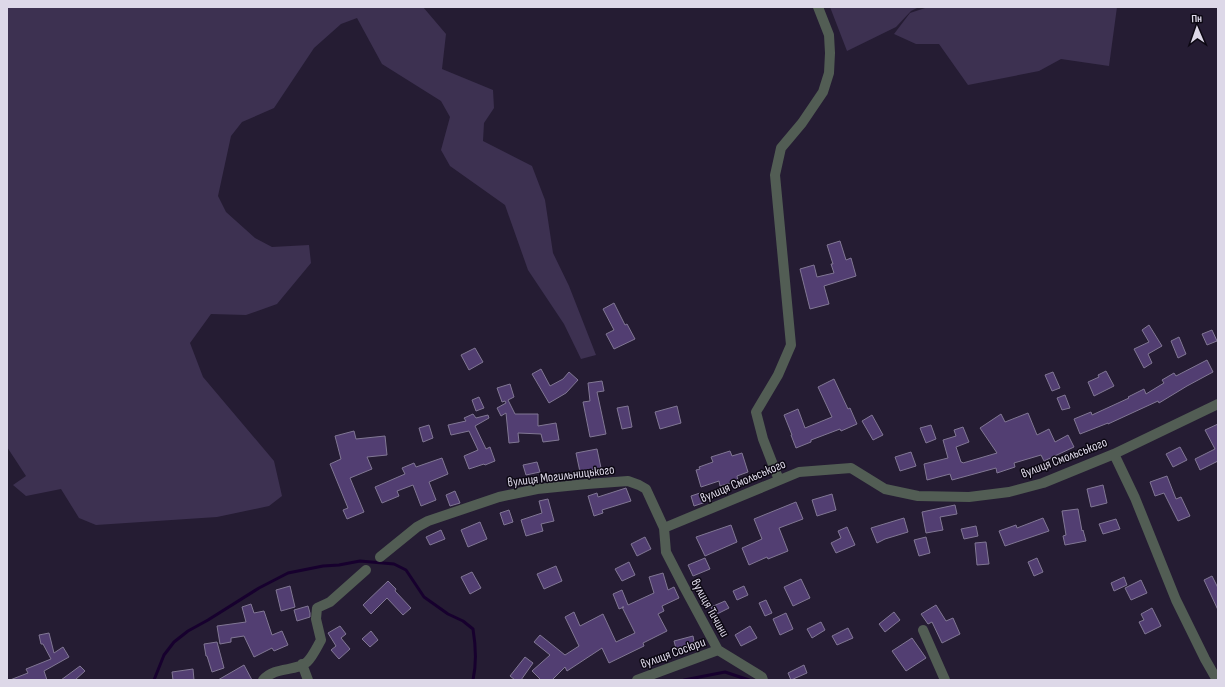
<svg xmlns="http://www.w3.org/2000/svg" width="1225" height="687" viewBox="0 0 1225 687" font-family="'Sofia Sans Condensed',sans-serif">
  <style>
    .green { fill: #3d3151 }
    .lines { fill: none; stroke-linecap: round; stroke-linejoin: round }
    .stream { stroke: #17002e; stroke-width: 3 }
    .building { fill: #523e72; stroke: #817794 }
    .minor { stroke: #525d54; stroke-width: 10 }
    .labels { text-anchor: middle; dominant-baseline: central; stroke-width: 3; stroke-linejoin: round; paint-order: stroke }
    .street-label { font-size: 13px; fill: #ddd8e8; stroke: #0c0813 }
  </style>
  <rect width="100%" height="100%" fill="#251c33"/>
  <path class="green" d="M7 7H423L446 34 442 69 493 90 494 108 484 123 483 141 532 166 545 200 553 253 569 286 596 355 581 359 564 324 528 270 505 205 450 166 441 150 450 117 441 101 382 64 357 18 341 24 314 48 274 108 242 122 231 136 218 196 226 212 255 238 272 247 309 245 311 263 277 304 246 315 211 314 190 343 203 377 274 461 282 496 269 506 217 517 96 525 79 518 61 489 26 496 13 485 26 476 7 447Z
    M830 7H919L911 11 896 27 847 51Z
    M928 7H1117L1109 66 1061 59 1039 71 968 85 939 44H916L894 34 910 13Z"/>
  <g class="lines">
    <path class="stream" d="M154 680 164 655 174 642 188 631 208 620 259 588 288 573 323 566 339 565 360 561 394 564 406 570 424 597 448 614 463 621 473 629C476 647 477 662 473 680
      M684 680 725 672 749 680"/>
  </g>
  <path class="building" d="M840 241 846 260 851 258 856 276 824 286 829 304 810 309 800 269 814 265 817 277 834 273 831 264H833L827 245Z
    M614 303 625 325 627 324 635 339 614 349 606 334 614 330 603 309Z
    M1149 325 1162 346 1148 354 1152 363 1144 368 1134 349 1149 342 1142 330Z
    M1212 330 1217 341 1207 345 1202 334Z
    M1179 337 1186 354 1178 358 1171 341Z
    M475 348 483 362 469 370 461 355Z
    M1207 360 1213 372 1187 386 1159 403 1158 401 1108 424V423L1080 434 1074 419 1091 412 1092 415 1129 398 1128 397 1144 389 1146 394 1164 383 1162 380 1174 373 1176 376Z
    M541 369 550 386 563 379 569 372 578 380 566 393 549 403 532 374Z
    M1106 371 1114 386 1094 396 1088 382 1099 377 1098 375Z
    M1053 372 1060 388 1052 391 1045 375Z
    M834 379 848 409 850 408 857 424 841 431 840 429 811 440V442L796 448 791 435H792L784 415 798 409 805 428 832 417 818 387Z
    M602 381 604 391 597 392 606 434 590 437 583 402 590 401 588 383Z
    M510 384 514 397 508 400 515 414H538V426L556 423 559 440 543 442 541 434 518 433 519 442 509 443 506 413 501 416 497 408 506 403 505 401 502 402 497 388Z
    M1065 395 1070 408 1062 410 1057 398Z
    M479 397 484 408 476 411 472 400Z
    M628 406 632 427 622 429 617 408Z
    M677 406 681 423 660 429 655 412Z
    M1028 413 1037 435 1049 429 1055 442 1068 435 1074 447 1044 461 1041 455 1014 463 1015 467 997 473 996 468 952 480 950 474 927 480 924 464 948 458 943 440 956 436 954 430 963 427 969 442 956 447 961 462H962L963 463 997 453 980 428 1001 414 1005 422Z
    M473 414 476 418 488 415 489 418 475 426 486 449 490 447 495 461 485 465 484 464 469 469 464 456 478 450 469 431 451 435 448 425 466 421 464 418Z
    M872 415 883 435 873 440 862 421Z
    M1218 424V461L1200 470 1195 459 1215 449 1205 430Z
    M429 425 433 438 423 442 419 428Z
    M931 425 936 439 926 443 920 428Z
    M354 431 356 439 385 436 387 455 367 457 372 469 350 478 364 512 347 519 343 510 348 508 330 464 341 459 335 436Z
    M1180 447 1187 460 1173 467 1166 454Z
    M597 449 601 468 580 472 576 453Z
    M730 451 732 456 742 453 748 472 737 476 738 481 720 486 719 481 701 487 696 470 700 469 699 467 713 462 711 457Z
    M911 452 916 466 900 471 895 457Z
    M442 458 448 474 429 482 436 500 421 506 413 485 397 491 399 496 382 503 375 487 405 474 402 468 414 463 416 467Z
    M537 462 540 472 526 475 523 465Z
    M1167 476 1176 499 1181 497 1190 516 1178 521 1164 493 1155 496 1150 482Z
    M1103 485 1107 503 1091 507 1087 489Z
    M626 488 631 501 602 510 603 513 594 516 588 496 597 493 598 497Z
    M455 491 460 503 450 506 446 495Z
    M703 492 706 502 694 506 691 496Z
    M832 494 836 510 817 516 812 500Z
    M548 499 554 521 541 524 543 531 526 536 521 520 542 513 539 501Z
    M796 502 803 519 779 528 788 551 768 559 767 557 749 565 742 548 762 539 754 519Z
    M955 505 957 514 940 517 943 530 926 533 922 512Z
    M1078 509 1082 531 1083 530 1086 541 1065 545 1063 536 1066 535 1062 511Z
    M509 510 513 522 504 525 500 513Z
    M904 518 908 532 885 539 877 543 871 528Z
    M1043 518 1049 531 1005 546 999 531 1016 525 1017 528Z
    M1116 519 1120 529 1103 534 1099 524Z
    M480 522 487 539 468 547 461 530Z
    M731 525 737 542 705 556 696 537Z
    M976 526 978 536 964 539 961 529Z
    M847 527 855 545 836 553 831 543 841 538 838 531Z
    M441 530 445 539 430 545 426 537Z
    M645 537 651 549 637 556 631 544Z
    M926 537 930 553 919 556 914 540Z
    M986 542 989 564 977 565 975 543Z
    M705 558 710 569 693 576 688 565Z
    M1037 558 1043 572 1034 576 1028 562Z
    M629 562 635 575 622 581 615 569Z
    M556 566 562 581 544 589 537 574Z
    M472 572 481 588 470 594 461 577Z
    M663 573 668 590 674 587 679 598 662 606 664 611 658 614 667 631 643 643 644 646 609 663 602 648 567 671 565 667 552 680H541L532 671 550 655 534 642 540 635 565 655 579 646 565 617 574 612 580 626 603 614 616 642 635 633 622 607H624L619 609 613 594 622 590 628 605 654 593 649 577Z
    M1212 576 1218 588V610L1204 580Z
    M1124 577 1127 585 1114 591 1111 583Z
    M801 579 810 598 793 606 784 587Z
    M1141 580 1147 593 1131 600 1125 588Z
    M388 581 396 589 395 591 411 608 403 615 387 598 371 614 363 605Z
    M290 586 295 607 281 611 276 590Z
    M744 586 748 595 737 600 733 591Z
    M766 600 772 613 765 616 759 603Z
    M725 601 729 608 715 615 711 607Z
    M251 604 254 613 264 611 272 635 282 631 288 645 274 651 272 648 254 657 244 636 231 638V642L220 644 217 626 246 622 242 607Z
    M936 605 946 621 953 618 960 634 942 643 932 622 928 624 921 614Z
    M308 606 310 613V617L297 621 294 610Z
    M1152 608 1161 626 1145 634 1139 622 1144 620 1141 614Z
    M894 612 900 620 885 632 879 624Z
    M786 613 793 629 780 635 773 619Z
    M821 622 825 630 812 638 807 629Z
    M340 626 346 634 341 638 350 649 339 659 331 650 336 646 328 633Z
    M750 626 757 638 741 646 735 635Z
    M848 628 853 638 837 645 832 636Z
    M371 631 378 640 370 647 362 639Z
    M49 633 54 653 63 647 69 657 44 671 47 680H10L28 673 26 669 51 659 43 644H41L39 635Z
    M693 636 695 647 677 652 674 641Z
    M912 638 926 658 906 671 892 651Z
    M217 642 224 668 212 672 207 656H206L204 644Z
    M525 657 533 663 521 680H515L510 676Z
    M244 665 252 680H218Z
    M804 665 807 673 791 680 788 673Z
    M80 666 85 671 75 680H61Z
    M193 669 194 680H173L172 672Z"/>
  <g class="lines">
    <path class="minor" d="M1114 454 1135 498 1176 600 1205 659 1217 680
      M779 480 763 439 756 412 778 375 791 345 775 175 781 148 802 123 823 92 829 73 830 53 829 35 818 7
      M664 528 799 472 851 468 885 489 918 496 969 497 1009 492 1043 483 1114 454 1218 404
      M380 557 417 527 428 521 499 497 537 489 587 484 628 481 639 485 646 489 664 528 666 552 683 585 718 650 762 677 763 680
      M923 630 945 680
      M302 664 308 680
      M263 680C275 666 296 672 307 662 313 656 317 647 321 640L316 619 317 608 330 602 366 570
      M637 680 718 650"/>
  </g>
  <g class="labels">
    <g class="street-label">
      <text transform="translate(1064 458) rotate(-21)">вулиця Смольського</text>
      <text transform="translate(561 476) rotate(-7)">вулиця Могильницького</text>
      <text transform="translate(743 481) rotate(-23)">вулиця Смольського</text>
      <text transform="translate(710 608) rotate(61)">вулиця Тичини</text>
      <text transform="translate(673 653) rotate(-20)">вулиця Сосюри</text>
    </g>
  </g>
  <rect width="1225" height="687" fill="none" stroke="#ddd8e8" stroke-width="16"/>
  <g transform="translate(1197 28) rotate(358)" stroke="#0c0813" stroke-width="3" paint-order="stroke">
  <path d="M0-3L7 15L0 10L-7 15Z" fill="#ddd8e8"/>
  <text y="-6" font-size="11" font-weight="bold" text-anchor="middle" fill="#ddd8e8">Пн</text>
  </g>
</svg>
